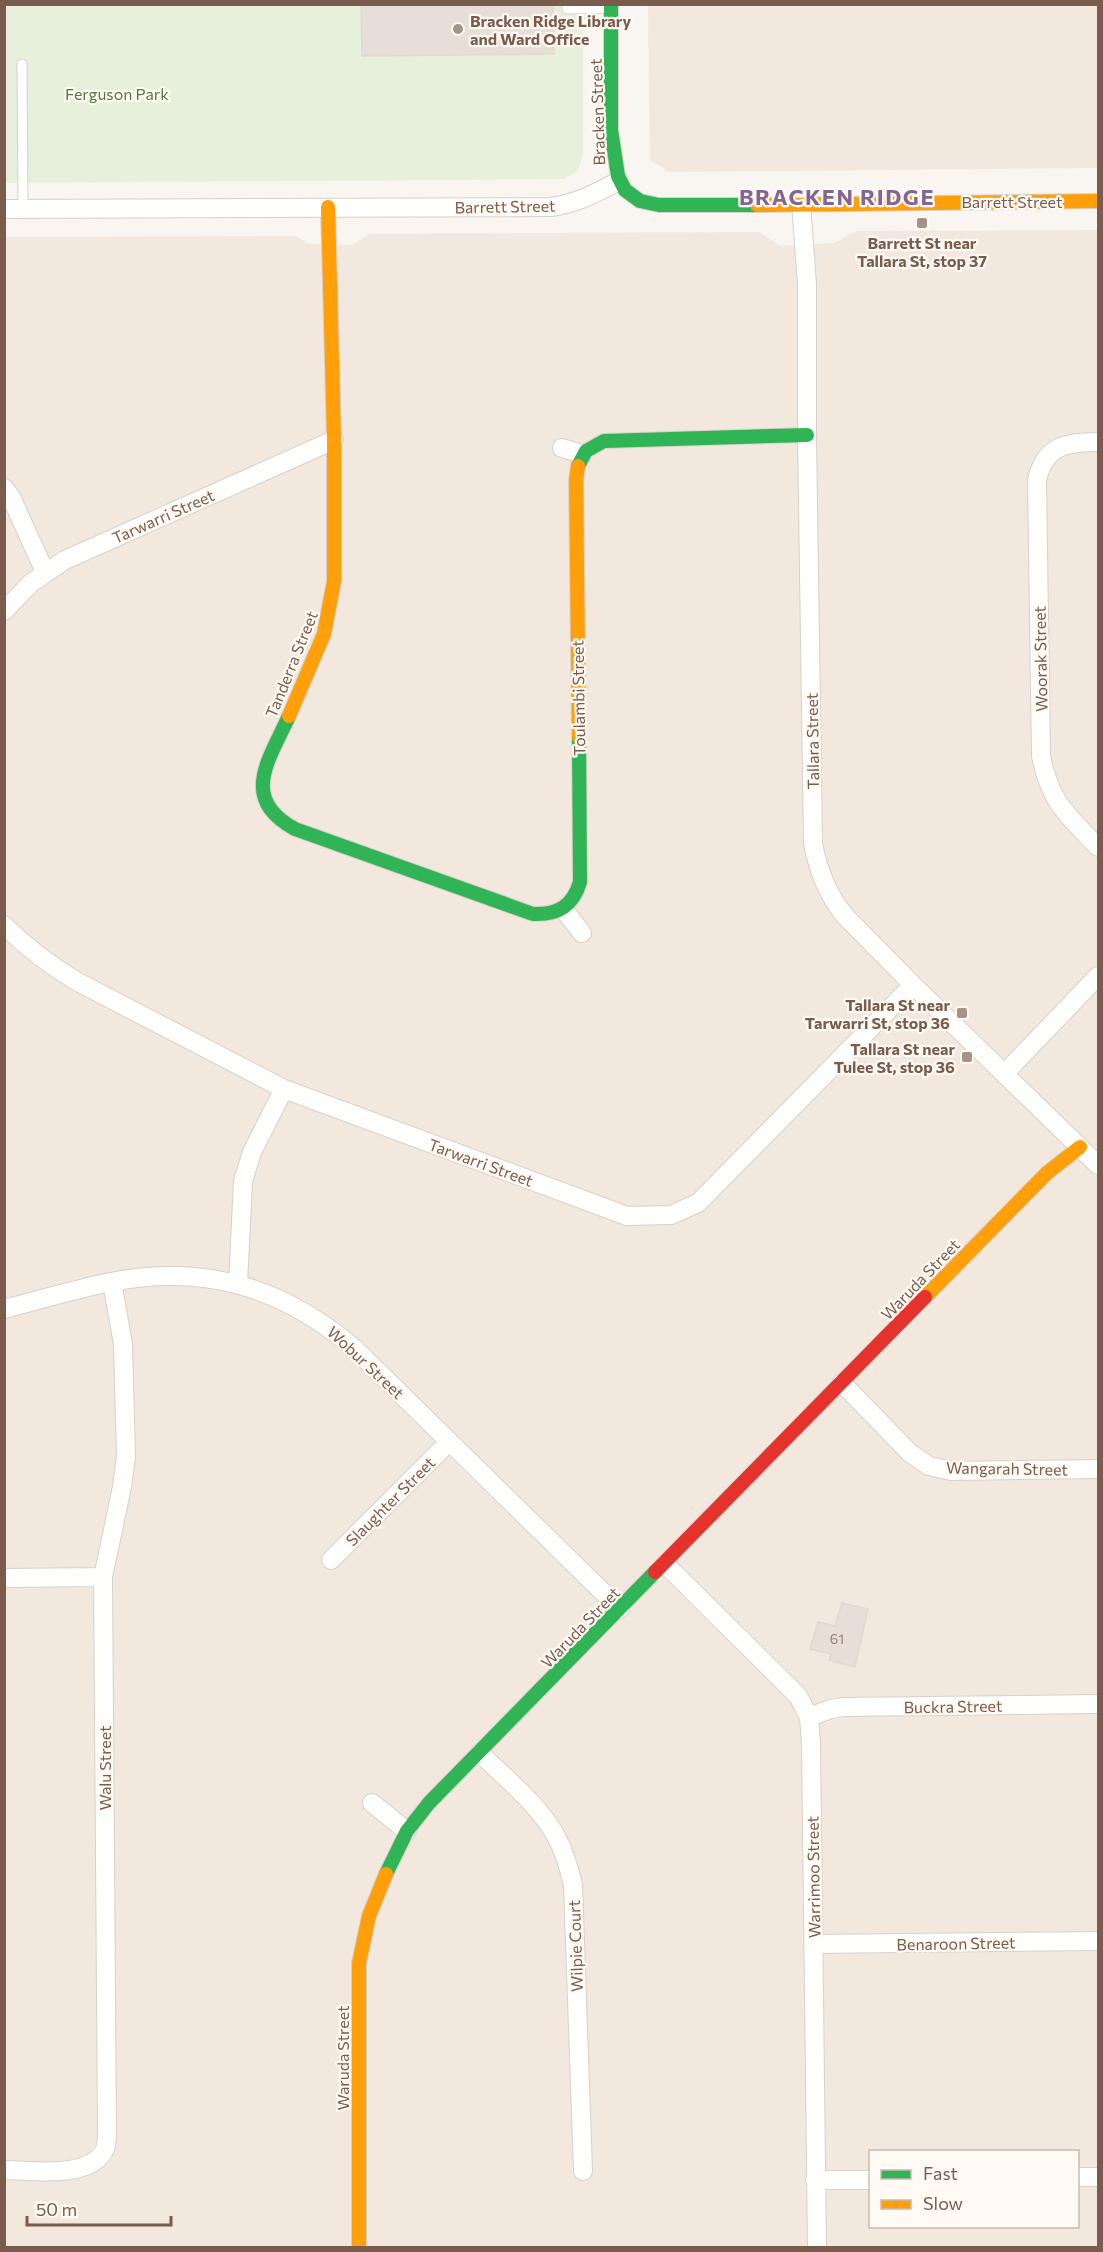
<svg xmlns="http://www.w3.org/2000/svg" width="1103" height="2252" viewBox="0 0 1103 2252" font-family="Commissioner,sans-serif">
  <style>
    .residential { fill: #f2e8de; fill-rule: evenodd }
    .green { fill: #e7f0db }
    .building { fill: #e6ded7; stroke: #e2d8d2; stroke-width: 1.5 }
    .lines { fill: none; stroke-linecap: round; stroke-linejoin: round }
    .lane-casing { stroke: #d7d1cb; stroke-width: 11 }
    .street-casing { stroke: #d7d1cb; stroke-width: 20 }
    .fast-casing { stroke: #d9d2cb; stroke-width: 16 }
    .slow-casing { stroke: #d9d2cb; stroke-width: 16 }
    .jam-casing { stroke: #d9d2cb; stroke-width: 16 }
    .lane { stroke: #fefefd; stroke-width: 9 }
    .street { stroke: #fefefd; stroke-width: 18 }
    .fast { stroke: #30b455; stroke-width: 14 }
    .slow { stroke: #ff9f0a; stroke-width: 14 }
    .jam { stroke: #e5322d; stroke-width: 14 }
    .poi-dot { fill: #a69286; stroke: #fffaf3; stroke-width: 2 }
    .labels { text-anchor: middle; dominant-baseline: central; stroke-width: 4.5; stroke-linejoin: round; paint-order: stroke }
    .number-label { font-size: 14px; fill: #977e72 }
    .poi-label { font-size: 16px; font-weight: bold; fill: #7a5c4d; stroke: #fffaf3; text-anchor: end }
    .park-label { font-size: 16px; fill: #537a41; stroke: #fffaf3 }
    .street-label { font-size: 16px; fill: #7a5c4d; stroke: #fffaf3 }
    .district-label { font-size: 22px; font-weight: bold; letter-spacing: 1.5px; fill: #846695; stroke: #fffaf3 }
  </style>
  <rect width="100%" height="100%" fill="#f9f5f0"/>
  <path class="residential" d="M648 5H1098V168L669 172 650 160Z
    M1098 230V2247H5L4 237 296 236 309 244 352 245 369 234 759 232 780 246 834 243 856 231ZM870 2152H1078V2226H870Z"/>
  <path class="green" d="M4 5H583V155L578 171 564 179 5 183Z"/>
  <path class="building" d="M361 4H553L554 54 362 56Z
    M842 1603 868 1609 855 1667 829 1660 831 1654 810 1649 818 1622 835 1626Z"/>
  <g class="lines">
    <g class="lane-casing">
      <path id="lane" d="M567 4V9L611 8
        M22 64 23 208"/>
    </g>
    <g class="street-casing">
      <path id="street" d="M801 203 807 284V435L813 843C818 871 827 894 845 916L913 985 1098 1165
        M4 209 551 207C579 203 595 193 619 181
        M1098 442C1067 442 1045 445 1037 480L1041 756C1050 802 1067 815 1098 847
        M562 448 582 454
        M4 488 11 497 45 572
        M4 611 31 583 65 560 334 440
        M564 910 582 933
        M4 925C27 948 51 966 78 982L284 1089 627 1216 671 1215 698 1203 913 985
        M1005 1073 1098 976
        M238 1284 243 1181 252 1152 284 1089
        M4 1309C40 1300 75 1289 111 1282 205 1264 282 1287 354 1348L620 1609
        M842 1383 910 1453 929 1466 951 1471 1098 1469
        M331 1560 449 1442
        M665 1564 798 1696 809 1717 811 1744 817 2248
        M4 1578 103 1577
        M809 1717 831 1709 843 1707 1098 1704
        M480 1753C506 1779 538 1804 556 1836 564 1851 569 1868 573 1885L583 2171
        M372 1803 407 1831
        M814 1944 1098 1941
        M4 2170C33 2170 90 2180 105 2149 107 2144 107 2137 107 2131L103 1577 122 1487 126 1456 123 1344 112 1282
        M1078 2177H1098
        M815 2180H870"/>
    </g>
    <g class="fast-casing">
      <path id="fast" d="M611 4V130L618 176 625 190 640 201 659 205H757
        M578 466 586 451 604 441 807 435
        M289 716C269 760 239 799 295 829L533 914C558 915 573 906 580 882L579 737
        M386 1874 407 1831 429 1803 655 1572"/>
    </g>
    <g class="slow-casing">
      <path id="slow" d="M757 205 1098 201
        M578 466 576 480 579 737
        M289 716 324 634 334 581V440L328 207
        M925 1297 1047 1173 1080 1147
        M359 2248V1963L369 1916 386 1874"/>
    </g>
    <g class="jam-casing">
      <path id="jam" d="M655 1572 925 1297"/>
    </g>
    <use href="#lane" class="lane"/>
    <use href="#street" class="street"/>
    <use href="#fast" class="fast"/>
    <use href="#slow" class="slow"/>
    <use href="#jam" class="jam"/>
  </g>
  <g class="poi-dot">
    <circle cx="458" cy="29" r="6"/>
    <rect x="916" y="217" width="12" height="12" rx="3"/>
    <rect x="956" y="1007" width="12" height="12" rx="3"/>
    <rect x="961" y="1051" width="12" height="12" rx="3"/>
  </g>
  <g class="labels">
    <g class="number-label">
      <text x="837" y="1638">61</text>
    </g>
    <g class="poi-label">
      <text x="470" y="20" text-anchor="start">Bracken Ridge Library<tspan x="470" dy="18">and Ward Office</tspan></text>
      <text x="922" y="242" text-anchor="middle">Barrett St near<tspan x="922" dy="18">Tallara St, stop 37</tspan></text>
      <text x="950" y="1004">Tallara St near<tspan x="950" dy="18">Tarwarri St, stop 36</tspan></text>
      <text x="955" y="1048">Tallara St near<tspan x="955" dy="18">Tulee St, stop 36</tspan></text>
    </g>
    <g class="park-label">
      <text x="117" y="93">Ferguson Park</text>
    </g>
    <g class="street-label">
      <text transform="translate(597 112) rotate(-92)">Bracken Street</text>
      <text x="1012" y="201">Barrett Street</text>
      <text transform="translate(505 206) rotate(-1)">Barrett Street</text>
      <text transform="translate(163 516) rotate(-24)">Tarwarri Street</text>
      <text transform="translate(1040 659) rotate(-91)">Woorak Street</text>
      <text transform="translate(291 664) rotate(-68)">Tanderra Street</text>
      <text transform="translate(578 698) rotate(-91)">Toulambi Street</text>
      <text transform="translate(812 741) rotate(-91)">Tallara Street</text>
      <text transform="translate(481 1162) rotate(20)">Tarwarri Street</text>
      <text transform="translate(920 1279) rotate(-46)">Waruda Street</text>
      <text transform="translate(366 1362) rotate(43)">Wobur Street</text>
      <text transform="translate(1007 1468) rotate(1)">Wangarah Street</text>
      <text transform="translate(390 1501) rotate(-45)">Slaughter Street</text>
      <text transform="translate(580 1627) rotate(-46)">Waruda Street</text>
      <text transform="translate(953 1706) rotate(-1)">Buckra Street</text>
      <text transform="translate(104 1768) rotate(-90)">Walu Street</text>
      <text transform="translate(813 1877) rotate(-91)">Warrimoo Street</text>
      <text transform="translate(956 1943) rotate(-1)">Benaroon Street</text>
      <text transform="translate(575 1946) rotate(-92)">Wilpie Court</text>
      <text transform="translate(342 2058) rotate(-90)">Waruda Street</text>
    </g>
    <g class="district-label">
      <text x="837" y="196">BRACKEN RIDGE</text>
    </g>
  </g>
  <rect width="1103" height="2252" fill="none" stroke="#7a5c4d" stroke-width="12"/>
  <rect x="869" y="2150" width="210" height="78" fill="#fffaf3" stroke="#cabbb1" stroke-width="1.5"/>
  <rect x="881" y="2170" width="30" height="9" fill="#30b455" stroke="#cabbb1" stroke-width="1.5"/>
  <text x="923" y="2180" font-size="18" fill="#7a5c4d">Fast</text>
  <rect x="881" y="2200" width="30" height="9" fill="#ff9f0a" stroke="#cabbb1" stroke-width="1.5"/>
  <text x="923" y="2210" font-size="18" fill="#7a5c4d">Slow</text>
  <path d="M27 2216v9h144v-9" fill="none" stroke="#7a5c4d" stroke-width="3"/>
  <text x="36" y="2216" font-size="18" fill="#7a5c4d" stroke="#fffaf3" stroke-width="4.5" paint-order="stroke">50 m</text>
</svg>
